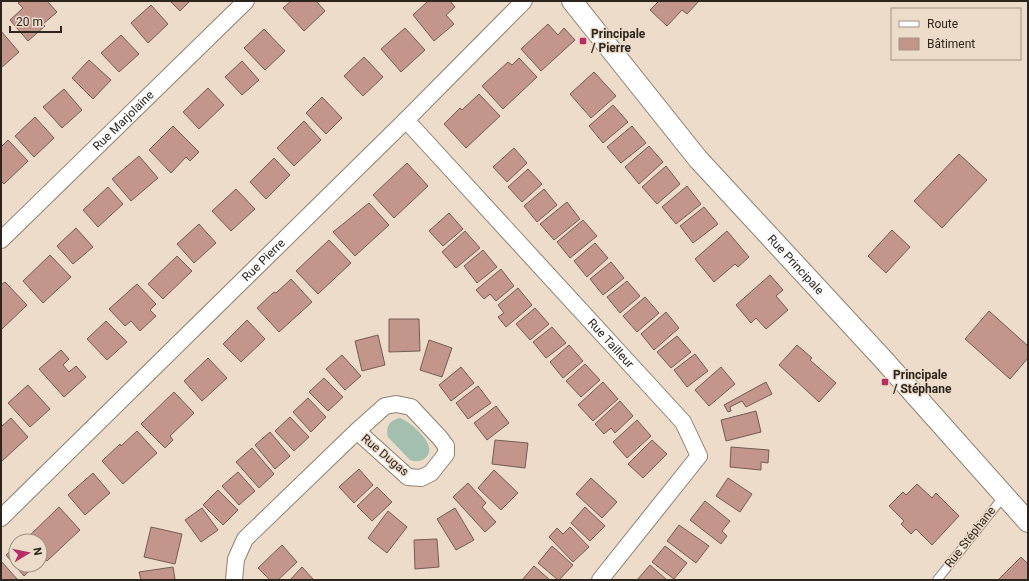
<svg xmlns="http://www.w3.org/2000/svg" width="1029" height="581" viewBox="0 0 1029 581" font-family="Roboto,sans-serif">
  <style>
    .green { fill: #a2bfb0 }
    .building { fill: #c3958b; stroke: #735c57 }
    .lines { fill: none; stroke-linecap: round; stroke-linejoin: round }
    .service-casing { stroke: #8f806f; stroke-width: 10 }
    .minor-casing { stroke: #8f806f; stroke-width: 18 }
    .tertiary-casing { stroke: #8f806f; stroke-width: 22 }
    .service { stroke: #fff; stroke-width: 8 }
    .minor { stroke: #fff; stroke-width: 16 }
    .tertiary { stroke: #fff; stroke-width: 20 }
    .poi-dot { fill: #b82d67; stroke: #eddcc9; stroke-width: 1.5 }
    .labels { text-anchor: middle; dominant-baseline: central; stroke-width: 3; stroke-linejoin: round; paint-order: stroke }
    .poi-label { font-size: 12px; font-weight: bold; fill: #2b251e; stroke: #eddcc9; text-anchor: start }
    .street-label { font-size: 12px; fill: #2b251e; stroke: #eddcc9 }
  </style>
  <rect width="100%" height="100%" fill="#eddcc9"/>
  <path class="green" d="M400 418C408 420 428 438 429 447 431 458 420 464 410 460L388 437C385 427 390 420 400 418Z"/>
  <path class="building" d="M21 1H47L57 12 43 24 45 26 28 41 10 20 23 8 18 3Z
    M170 1H190L180 11Z
    M291 1H316L325 11 304 31 283 8Z
    M428 1H450L455 7 446 15 454 24 434 41 413 15Z
    M659 1H699L687 14 682 10 667 26 650 10Z
    M151 5 168 24 148 43 131 23Z
    M548 24 558 35 564 28 575 40 541 71 521 49Z
    M405 28 425 50 401 72 381 49Z
    M264 29 285 51 265 70 244 48Z
    M1 31 19 52 1 68Z
    M121 35 139 54 119 72 101 53Z
    M364 57 383 77 363 96 344 76Z
    M519 58 537 77 503 109 482 86 508 62 512 65Z
    M89 60 111 80 93 99 72 78Z
    M242 61 259 80 242 95 225 77Z
    M594 72 616 96 591 118 570 94Z
    M208 88 224 105 199 129 183 112Z
    M64 89 82 110 62 128 43 107Z
    M479 94 500 116 466 148 444 124 460 108 462 110Z
    M322 97 342 118 326 134 306 113Z
    M613 105 628 122 603 143 589 126Z
    M35 117 54 138 34 157 15 136Z
    M304 121 321 140 294 166 277 148Z
    M173 126 199 152 190 161 186 157 171 173 149 150Z
    M632 126 646 143 621 163 607 147Z
    M8 140 28 161 4 184 1 181V147Z
    M649 146 663 162 639 184 625 167Z
    M514 148 527 163 507 182 493 167Z
    M959 154 987 180 942 228 914 201Z
    M139 156 158 178 131 201 112 179Z
    M274 158 290 175 266 199 250 182Z
    M407 163 428 186 394 218 373 195Z
    M666 166 680 184 657 204 642 187Z
    M528 169 542 184 522 202 508 187Z
    M687 186 701 204 676 224 662 207Z
    M108 187 123 204 98 227 83 210Z
    M236 189 255 209 231 231 212 211Z
    M544 189 557 205 537 222 524 206Z
    M567 202 580 219 554 240 540 224Z
    M369 203 389 225 355 256 333 232Z
    M704 207 718 224 693 243 680 226Z
    M449 213 463 229 443 246 429 231Z
    M583 220 597 236 570 258 557 242Z
    M199 224 216 243 194 263 177 244Z
    M76 228 93 247 73 264 57 246Z
    M892 230 910 247 886 273 868 256Z
    M465 231 480 248 456 268 442 252Z
    M727 231 749 257 738 267 735 264 714 282 695 259Z
    M329 240 351 263 318 294 296 271Z
    M595 243 608 258 587 277 574 261Z
    M483 250 497 267 477 283 464 266Z
    M50 255 71 277 43 303 23 281Z
    M177 256 192 271 163 299 148 284Z
    M611 262 624 278 603 295 590 279Z
    M501 269 514 286 496 301 490 294 484 299 476 290Z
    M770 275 783 290 776 296 788 310 766 329 756 318 751 323 736 305Z
    M291 279 312 302 279 332 257 308 274 292 276 293Z
    M627 281 640 296 620 313 607 297Z
    M5 282 27 305 1 330V285Z
    M137 284 156 304 150 310 156 316 140 331 131 321 125 326 109 309Z
    M518 288 532 305 506 327 498 317 504 313 498 305Z
    M645 297 659 313 637 332 623 316Z
    M535 308 549 324 530 340 516 324Z
    M989 311 1028 346V358L1010 379 965 339Z
    M666 312 679 328 654 350 641 334Z
    M389 319H419L420 351 389 352Z
    M247 320 265 339 241 362 223 344Z
    M106 321 127 342 107 360 87 339Z
    M552 327 566 343 546 358 533 342Z
    M378 335 385 365 362 371 355 341Z
    M677 336 691 352 671 368 657 352Z
    M429 340 452 348 442 377 420 370Z
    M569 345 583 361 563 378 550 362Z
    M797 345 812 358 810 360 836 383 819 402 779 365Z
    M61 350 69 359 63 365 69 372 76 366 86 377 64 397 39 369Z
    M695 354 708 371 687 387 674 370Z
    M342 355 361 376 345 390 326 369Z
    M208 358 227 378 202 401 184 381Z
    M585 364 600 380 581 397 566 381Z
    M461 367 474 383 451 401 439 385Z
    M721 367 735 384 709 406 695 390Z
    M324 378 343 397 328 411 309 392Z
    M603 382 618 399 593 421 578 405Z
    M766 382 772 394 746 407 742 401 730 407 731 411 728 412 724 405Z
    M28 385 50 409 30 427 8 403Z
    M478 386 491 403 468 419 456 403Z
    M174 392 194 413 170 436 173 440 165 448 141 424Z
    M308 398 326 417 311 432 293 412Z
    M620 401 633 416 615 433 611 428 604 434 595 424Z
    M496 406 509 423 487 440 474 423Z
    M756 411 761 432 726 441 721 420Z
    M290 417 309 437 294 451 275 431Z
    M11 418 28 437 1 462V427Z
    M637 420 651 436 627 458 613 442Z
    M137 431 157 453 123 484 102 461 120 444 121 446Z
    M270 432 290 456 275 469 255 445Z
    M495 440 528 443 525 468 492 464Z
    M652 440 667 454 643 478 628 464Z
    M731 447 769 450 768 463 761 462V470L730 467Z
    M252 448 274 474 259 488 236 462Z
    M359 469 373 485 354 503 339 487Z
    M494 470 518 493 501 510 478 488Z
    M238 472 255 491 239 505 222 486Z
    M93 473 110 493 85 515 68 495Z
    M591 478 617 502 602 518 576 494Z
    M728 478 752 494 740 512 716 496Z
    M468 483 486 503 482 507 496 522 485 532 453 497Z
    M917 484 932 498 936 493 959 516 932 545 916 529 911 534 901 524 904 521 889 506 903 492 906 495Z
    M377 487 392 502 372 521 357 506Z
    M218 490 238 510 223 525 203 505Z
    M705 501 730 521 722 531 727 536 721 544 690 520Z
    M59 507 80 530 47 561 40 554V541H28L26 539Z
    M585 507 605 526 590 541 571 523Z
    M202 508 218 530 201 542 185 520Z
    M455 508 474 540 456 550 437 519Z
    M388 511 407 527 387 553 368 538Z
    M679 525 709 546 696 563 667 541Z
    M151 527 182 534 175 564 144 557Z
    M570 527 589 547 573 562 549 537 557 528 563 534Z
    M437 539 439 567 415 569 414 540Z
    M282 545 297 562 278 580H270L258 568Z
    M16 546V565H36L24 576 6 555Z
    M552 546 573 565 559 580H558L538 563Z
    M665 546 687 563 674 579 652 562Z
    M1021 557 1028 564V580H998Z
    M1 561 18 580H1Z
    M650 565 667 580H637Z
    M534 566 550 580H522Z
    M173 567 175 579 173 580H141L139 572Z
    M302 567 314 580H290Z"/>
  <g class="lines">
    <g class="service-casing">
      <path id="service" d="M937 580 1004 496"/>
    </g>
    <g class="minor-casing">
      <g id="minor">
        <path id="s1" d="M406 120 683 422 699 456 600 580"/>
        <path id="s2" d="M1 240 246 1"/>
        <path id="s3" d="M1 518 406 120 524 1"/>
        <path d="M234 580 236 559 245 539 357 431 385 406 396 404 411 407 440 438 446 446V454L431 473 421 478 408 477 357 431"/>
      </g>
    </g>
    <g class="tertiary-casing">
      <g id="tertiary">
        <path id="s4" d="M572 1 698 159 882 358 1028 522"/>
      </g>
    </g>
    <use href="#service" class="service"/>
    <use href="#minor" class="minor"/>
    <use href="#tertiary" class="tertiary"/>
  </g>
  <g class="poi-dot">
    <rect x="579" y="37" width="8" height="8" rx="2"/>
    <rect x="881" y="378" width="8" height="8" rx="2"/>
  </g>
  <g class="labels">
    <g class="poi-label">
      <text x="591" y="34">Principale<tspan x="591" dy="14">/ Pierre</tspan></text>
      <text x="893" y="375">Principale<tspan x="893" dy="14">/ Stéphane</tspan></text>
    </g>
    <g class="street-label">
      <text stroke="none"><textPath href="#s2" startOffset="171">Rue Marjolaine</textPath></text>
      <text stroke="none"><textPath href="#s3" startOffset="368">Rue Pierre</textPath></text>
      <text stroke="none"><textPath href="#s4" startOffset="346">Rue Principale</textPath></text>
      <text stroke="none"><textPath href="#s1" startOffset="303">Rue Tailleur</textPath></text>
      <text transform="translate(385 455) rotate(40)">Rue Dugas</text>
      <text transform="translate(970 537) rotate(-52)">Rue Stéphane</text>
    </g>
  </g>
  <rect width="1029" height="581" fill="none" stroke="#2b251e" stroke-width="4"/>
  <rect x="891" y="8" width="130" height="52" fill="#eddcc9" stroke="#9f9385"/>
  <rect x="899" y="21" width="20" height="6" fill="#ffffff" stroke="#9f9385"/>
  <text x="927" y="28" font-size="12" fill="#2b251e">Route</text>
  <rect x="899" y="38" width="20" height="12" fill="#c3958b" stroke="#9f9385"/>
  <text x="927" y="48" font-size="12" fill="#2b251e">Bâtiment</text>
  <g transform="translate(28 553) rotate(80)"><circle r="19" fill="#eddcc9" stroke="#9f9385"/>
  <path d="M0-3L7 15L0 10L-7 15Z" fill="#b82d67"/>
  <text y="-6" font-size="11" font-weight="bold" text-anchor="middle" fill="#2b251e">N</text>
  </g>
  <path d="M10 26v6h51v-6" fill="none" stroke="#2b251e" stroke-width="2"/>
  <text x="16" y="26" font-size="12" fill="#2b251e" stroke="#eddcc9" stroke-width="3" paint-order="stroke">20 m</text>
</svg>
